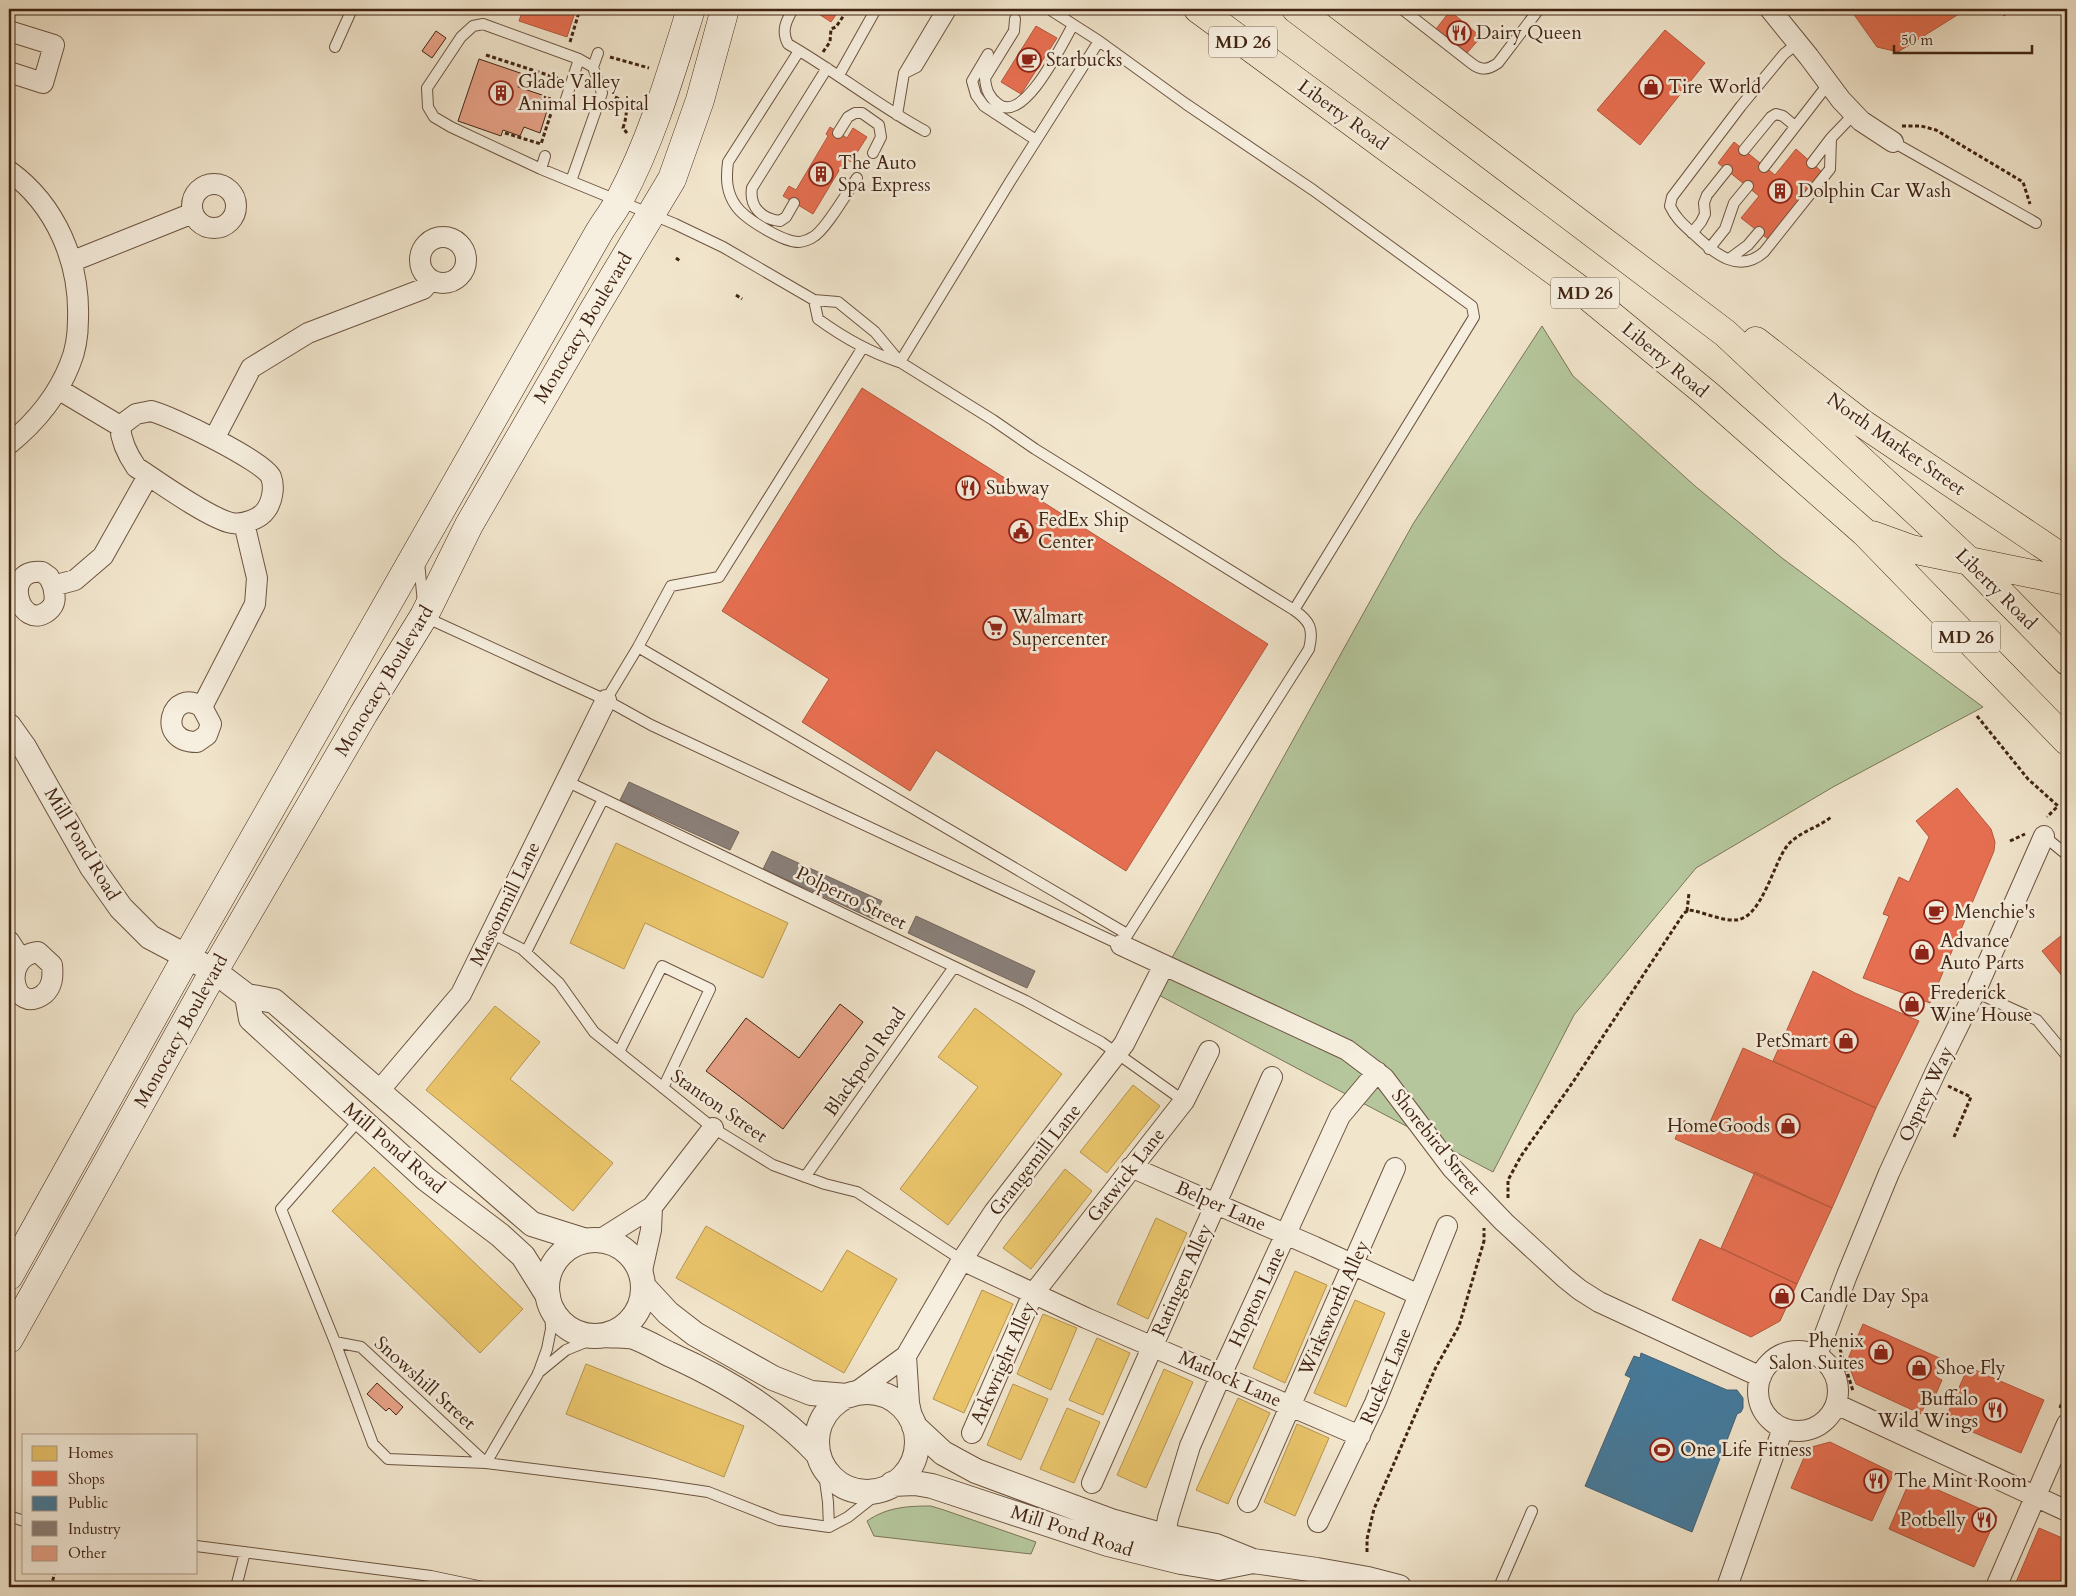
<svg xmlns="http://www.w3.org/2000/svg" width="2076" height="1596" viewBox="0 0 2076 1596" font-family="Cardo,serif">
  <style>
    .green { fill: #b5c69c; stroke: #7b7557 }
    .homes { fill: #e9c46a; stroke: #b79450 }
    .shops { fill: #e76f51; stroke: #b5583e }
    .public { fill: #457b9d; stroke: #446173 }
    .industry { fill: #8a817c; stroke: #74655c }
    .building { fill: #e8a287; stroke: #412412 }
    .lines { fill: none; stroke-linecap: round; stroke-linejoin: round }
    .service-casing { stroke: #6d5440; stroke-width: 12 }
    .minor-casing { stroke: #6d5440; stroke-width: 22 }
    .tertiary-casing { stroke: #6d5440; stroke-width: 26 }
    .secondary-casing { stroke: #412412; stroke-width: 29 }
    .primary-casing { stroke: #412412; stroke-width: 29 }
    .path { stroke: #412412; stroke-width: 3; stroke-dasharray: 4 2.5; stroke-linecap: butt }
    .service { stroke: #f6eede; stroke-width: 10 }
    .minor { stroke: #f6eede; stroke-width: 20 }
    .tertiary { stroke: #f6eede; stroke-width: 24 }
    .secondary { stroke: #f6eede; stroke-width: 28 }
    .primary { stroke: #f1e5cc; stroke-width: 28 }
    .labels { text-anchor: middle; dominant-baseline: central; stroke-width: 5; stroke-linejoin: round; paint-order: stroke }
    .shield { fill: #f6eede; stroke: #77614f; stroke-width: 1 }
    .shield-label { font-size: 18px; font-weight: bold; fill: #412412 }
    .poi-label { font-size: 19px; fill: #412412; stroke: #f6eede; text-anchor: start }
    .street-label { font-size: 19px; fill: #412412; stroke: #f6eede }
  </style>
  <rect width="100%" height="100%" fill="#f1e5cc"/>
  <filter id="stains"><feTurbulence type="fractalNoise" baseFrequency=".004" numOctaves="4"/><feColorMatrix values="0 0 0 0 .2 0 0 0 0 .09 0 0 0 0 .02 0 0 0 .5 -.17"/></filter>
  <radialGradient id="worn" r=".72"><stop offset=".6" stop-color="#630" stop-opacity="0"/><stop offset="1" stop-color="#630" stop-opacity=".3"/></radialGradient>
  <path class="green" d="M1542 326 1573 376 1695 486 1782 558 1983 707 1833 787 1696 868 1574 1015 1493 1172 1153 992 1413 524Z
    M931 1506 944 1510 1036 1542 1031 1554 874 1536 867 1521C887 1507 908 1506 931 1506Z"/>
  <path class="homes" d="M616 843 788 923 763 978 645 923 624 969 570 943Z
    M495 1006 540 1042 510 1079 613 1163 573 1211 426 1090Z
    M975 1008 1062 1074 948 1225 900 1189 978 1087 938 1057Z
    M1133 1085 1160 1106 1107 1173 1080 1152Z
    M374 1167 523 1309 480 1353 332 1211Z
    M1065 1169 1092 1191 1031 1269 1003 1248Z
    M1156 1218 1187 1233 1148 1319 1117 1304Z
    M706 1226 822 1292 847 1250 897 1279 844 1373 676 1278Z
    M1295 1271 1327 1285 1285 1383 1253 1368Z
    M982 1290 1013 1304 964 1413 933 1399Z
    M1355 1300 1385 1313 1346 1407 1314 1393Z
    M1043 1314 1077 1328 1051 1390 1017 1374Z
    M1097 1338 1130 1353 1103 1415 1069 1400Z
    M586 1364 744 1426 724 1477 566 1414Z
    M1164 1369 1193 1382 1146 1488 1117 1475Z
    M1013 1384 1048 1399 1021 1460 987 1445Z
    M1238 1398 1270 1413 1228 1504 1196 1490Z
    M1067 1408 1100 1422 1074 1483 1040 1469Z
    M1297 1424 1329 1438 1295 1516 1264 1502Z"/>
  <path class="shops" d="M523 9H576L567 37 519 21Z
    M811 9H840L831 22Z
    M1850 9H1967L1898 52 1877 47Z
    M1999 9H2015L2004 16Z
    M1450 11 1481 37 1467 53 1457 45 1455 47 1448 41 1449 39 1436 29Z
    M1036 26 1057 38 1021 94 1001 82Z
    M1665 30 1705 63 1640 145 1597 110Z
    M830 127 847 138 853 128 867 137 851 162 846 159 813 214 783 196 789 186 796 190 828 136 826 134Z
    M1734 142 1775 175 1796 149 1822 172 1768 239 1741 218 1759 196 1718 163Z
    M862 388 1268 644 1126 871 936 750 910 791 802 722 829 679 722 611Z
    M1957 788 1991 829 1995 842 1994 851 1930 1003 1863 978 1889 916 1883 914 1899 877 1909 882 1929 837 1916 821Z
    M2067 931V982L2042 951Z
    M1813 971 1855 993 1919 1021 1876 1108 1773 1061Z
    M1743 1048 1876 1108 1832 1208 1675 1139 1683 1120 1706 1131Z
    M1755 1172 1832 1208 1797 1284 1721 1248Z
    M1700 1239 1797 1284 1780 1321 1751 1337 1672 1300Z
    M1863 1324 1944 1360 1936 1377 1942 1380 1932 1403 1927 1400 1921 1414 1856 1384 1847 1361Z
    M1968 1367 2044 1400 2021 1453 1945 1420Z
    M1830 1442 1894 1473 1872 1521 1791 1488 1808 1448Z
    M1911 1478 1997 1516 1974 1567 1889 1529Z
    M2039 1528 2067 1540V1587H2014Z"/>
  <path class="public" d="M1641 1353 1727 1390H1737L1743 1398V1408L1741 1412 1737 1414 1692 1532 1585 1486 1631 1378 1625 1375 1634 1356 1640 1358Z"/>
  <path class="industry" d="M629 782 739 832 730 850 620 800Z
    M772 851 882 901 873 919 763 869Z
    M916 916 1035 971 1027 988 908 933Z"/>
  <path class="building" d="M436 31 446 38 432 58 422 51Z
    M479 59 523 74 518 87 551 98 540 133 524 127 520 136 503 130 501 136 458 121Z
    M840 1004 863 1022 783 1129 706 1071 746 1018 799 1058Z
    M377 1383 403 1407 396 1415 389 1408 386 1411 367 1394Z"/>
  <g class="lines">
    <g class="service-casing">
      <path id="service" d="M793 9C786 21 781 31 788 44 835 71 877 105 925 131
        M1049 9 1099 41
        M1402 9 1471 63C1481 71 1488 70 1498 63L1539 9
        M1015 19 1014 31 985 78C986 90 989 97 998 104 1024 125 1063 42 1073 25
        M1099 41 1186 104 1313 190 1472 306 1474 317 1294 610 1035 449 993 420 900 362 1011 180Z
        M1798 43 1784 54 1741 106 1672 197 1670 206C1676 219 1685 226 1696 236 1715 254 1739 274 1764 252L1830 169 1831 138 1854 114
        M335 47 352 9
        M799 51 728 162C726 178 726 192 736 206 745 219 783 242 799 242 803 242 810 239 813 237 825 231 848 191 857 178
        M988 54 972 81 976 95 984 106 1036 140
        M593 67 579 59 483 24 473 26 461 37 427 88 428 107 434 117 451 127 541 169 675 224 723 247 814 300 838 302 875 332 900 362
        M905 73 917 67 952 9
        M839 75 876 9
        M566 99 579 59
        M897 115 904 73 942 9
        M838 133 848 117 855 113H862L879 125 881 137 873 153
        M1893 142 2036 223
        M1744 150 1771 117 1776 114 1783 116 1795 126
        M1812 163 1831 138
        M1764 167 1829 83
        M541 169 545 156
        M571 181 602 93 593 67 598 53
        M794 203 786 217 780 221C762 219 749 207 752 188L827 68
        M1692 233 1701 222 1705 214 1704 203 1707 195 1727 170
        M1709 249 1725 229 1734 203 1748 186
        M1729 259 1748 245 1759 232
        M814 300 818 319C844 338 869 352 899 362
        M419 562 423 603
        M425 617 606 700 651 725 1121 945 1309 649C1314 629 1310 621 1294 610
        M638 647 1127 934
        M606 700 638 647 671 586 719 577 863 347
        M566 781 1026 1001 1101 1042 1184 1101
        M2044 836 2067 855
        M491 933 522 949 559 983 594 1032 713 1128 773 1165 825 1184 857 1192 962 1260
        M526 952 603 799
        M1975 992 2037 1020 2067 1056
        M619 1052 662 966 710 989 663 1088
        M360 1119 281 1209 335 1342 373 1444 388 1459 486 1463 654 1484 708 1492 779 1520 829 1527 848 1517 882 1490
        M805 1177 954 967
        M335 1342 361 1347 486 1463 538 1374 547 1349 551 1329 550 1306
        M538 1373 566 1350 603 1335
        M823 1466 828 1502 829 1527
        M9 1516 24 1521
        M196 1546 431 1576 483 1587
        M236 1587 245 1552
        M428 1587 431 1576
        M1499 1587 1532 1511"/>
    </g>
    <g class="minor-casing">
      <path id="minor" d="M1770 9 1809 57 1841 100 1861 121 1893 142
        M9 31 54 45 43 83 9 72
        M9 171C56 205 80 262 78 319 78 334 76 350 70 364 57 397 36 422 9 444
        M192 206a22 22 0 1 1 44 0a22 22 0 1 1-44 0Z
        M420 260a23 23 0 1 1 46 0a23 23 0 1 1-46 0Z
        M73 261 193 213
        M58 389 120 426
        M151 411C171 416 264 461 271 477 275 487 272 502 266 510 260 519 243 525 232 523 210 519 157 481 136 467 127 454 121 442 120 426L136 414Z
        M214 439 251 368 308 333 423 289 431 280
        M53 586C55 596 57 604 48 611 20 633 0 568 42 572L49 577 53 586 75 580 103 556 148 476
        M202 707 211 724 207 735 197 742C154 742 172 686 202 707L255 604 257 578 244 523
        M9 941 20 958
        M1121 945 1347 1050 1384 1078 1452 1168 1504 1222 1565 1278 1580 1290 1599 1302 1761 1377
        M38 952 52 965C53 976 53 986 44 994 13 1017 0 956 38 952Z
        M378 1092 461 994 606 700
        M1131 1167 1315 1247 1419 1295
        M598 1241 652 1207 713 1128
        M962 1260 1086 1318 1360 1436
        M641 1275 651 1230 652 1207
        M1758 1391a40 40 0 1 1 80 0a40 40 0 1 1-80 0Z
        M1817 1355 1847 1275 1889 1173 1936 1071 1975 992 2044 836
        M906 1356 909 1403 914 1426
        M855 1393 906 1356 962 1260 994 1212 1124 1044 1164 965
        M1836 1404 2067 1511
        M972 1433 1033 1294 1184 1101 1209 1051
        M1092 1483 1272 1077
        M1248 1502 1395 1168
        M1318 1522 1375 1403 1447 1226
        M1165 1536 1168 1518 1190 1446 1221 1375 1340 1116 1377 1072
        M1727 1587 1783 1428
        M1996 1587 2067 1424"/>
    </g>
    <g class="tertiary-casing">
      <path id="tertiary" d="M9 726 24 747 92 867 121 908 150 937 214 971 247 996 274 1001 532 1224 586 1241
        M247 996 251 1019 426 1179 500 1235 523 1256 548 1296
        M547 1288a48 48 0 1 1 96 0a48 48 0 1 1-96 0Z
        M643 1286 668 1313 695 1334 773 1378 811 1393 847 1396
        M607 1335C615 1336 625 1335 634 1337 645 1341 657 1348 669 1354 723 1378 777 1410 818 1454
        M817 1442a50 50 0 1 1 100 0a50 50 0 1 1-100 0Z
        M914 1426 943 1453 976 1471 1111 1521 1165 1536 1216 1546 1253 1561 1317 1570 1368 1579 1399 1587
        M892 1484 915 1483 932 1486 1108 1544 1181 1562 1218 1568 1253 1561"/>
    </g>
    <g class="secondary-casing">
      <path id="secondary" d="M9 1276 187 956 598 234C605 222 614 211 620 199 652 139 671 73 691 9
        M9 1339 214 971 364 713 424 616 469 525 593 311 672 179 700 100 725 9"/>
    </g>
    <g class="primary-casing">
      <path id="primary" d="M1198 9 1579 289 1707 394 1864 532 2067 741
        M1296 9 1725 333 1968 560 2067 661
        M1756 341 1859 421 2067 561
        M1872 535 1911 549 2067 581"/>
    </g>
    <path class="path" d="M570 42 580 9
      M823 52 830 42 831 29 836 27 848 9
      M486 55 560 79
      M610 57 649 68
      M615 97C630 103 627 115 623 128L627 133
      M1902 126H1921L1936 130 2023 182 2030 204
      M505 133 541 144 554 104
      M676 258 680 261
      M736 295 742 299
      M1977 716 2028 779 2058 806 2047 817
      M2010 841 2025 834
      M1687 911 1689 893
      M1948 1086 1971 1097 1954 1137
      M1508 1198V1180L1521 1156 1573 1082 1684 913 1689 910 1695 911C1707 914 1724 921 1736 920 1762 918 1773 864 1787 846 1798 832 1818 828 1831 817
      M1840 1349 1853 1391
      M2060 1408 2067 1388
      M1367 1552V1539L1374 1509 1436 1367 1459 1326 1484 1241V1228
      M51 1587 55 1572"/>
    <use href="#service" class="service"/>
    <use href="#minor" class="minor"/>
    <use href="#tertiary" class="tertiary"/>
    <use href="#secondary" class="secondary"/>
    <use href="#primary" class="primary"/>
  </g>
  <defs>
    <g id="restaurant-ring" transform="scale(1.25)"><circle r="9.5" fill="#f6eede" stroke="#8f2418" stroke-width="1.5"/><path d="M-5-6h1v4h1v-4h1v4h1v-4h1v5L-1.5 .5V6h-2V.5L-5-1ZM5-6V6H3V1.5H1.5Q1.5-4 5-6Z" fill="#8f2418"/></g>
    <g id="cafe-ring" transform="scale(1.25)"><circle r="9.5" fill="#f6eede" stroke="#8f2418" stroke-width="1.5"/><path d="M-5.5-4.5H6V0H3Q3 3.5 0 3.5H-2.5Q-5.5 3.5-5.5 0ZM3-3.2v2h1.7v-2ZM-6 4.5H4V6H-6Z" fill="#8f2418"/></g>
    <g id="shop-ring" transform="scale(1.25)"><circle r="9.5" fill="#f6eede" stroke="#8f2418" stroke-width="1.5"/><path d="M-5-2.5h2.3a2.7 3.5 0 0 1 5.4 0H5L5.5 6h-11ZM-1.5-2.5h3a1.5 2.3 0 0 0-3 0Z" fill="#8f2418"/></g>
    <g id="building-ring" transform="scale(1.25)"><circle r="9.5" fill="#f6eede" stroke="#8f2418" stroke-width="1.5"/><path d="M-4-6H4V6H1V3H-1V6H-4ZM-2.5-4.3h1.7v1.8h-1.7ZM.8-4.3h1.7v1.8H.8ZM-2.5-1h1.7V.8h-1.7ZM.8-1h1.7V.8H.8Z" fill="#8f2418"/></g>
    <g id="civic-ring" transform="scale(1.25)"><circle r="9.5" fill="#f6eede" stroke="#8f2418" stroke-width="1.5"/><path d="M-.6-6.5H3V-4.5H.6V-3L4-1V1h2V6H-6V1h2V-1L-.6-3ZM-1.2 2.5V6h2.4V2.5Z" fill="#8f2418"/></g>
    <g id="supermarket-ring" transform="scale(1.25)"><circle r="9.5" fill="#f6eede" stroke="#8f2418" stroke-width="1.5"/><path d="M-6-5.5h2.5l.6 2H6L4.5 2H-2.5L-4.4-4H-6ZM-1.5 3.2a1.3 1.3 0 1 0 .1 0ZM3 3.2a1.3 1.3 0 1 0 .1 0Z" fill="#8f2418"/></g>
    <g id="stadium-ring" transform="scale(1.25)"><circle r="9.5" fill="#f6eede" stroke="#8f2418" stroke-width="1.5"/><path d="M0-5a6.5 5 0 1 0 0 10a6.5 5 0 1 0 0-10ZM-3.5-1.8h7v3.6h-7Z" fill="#8f2418"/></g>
  </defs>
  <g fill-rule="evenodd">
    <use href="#restaurant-ring" x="1459" y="33"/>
    <use href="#cafe-ring" x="1029" y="60"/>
    <use href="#shop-ring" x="1651" y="87"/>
    <use href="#building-ring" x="501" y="93"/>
    <use href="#building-ring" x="821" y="174"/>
    <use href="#building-ring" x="1780" y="191"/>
    <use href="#restaurant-ring" x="968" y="488"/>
    <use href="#civic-ring" x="1021" y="531"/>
    <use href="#supermarket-ring" x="995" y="628"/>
    <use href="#cafe-ring" x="1936" y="912"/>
    <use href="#shop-ring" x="1922" y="952"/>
    <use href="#shop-ring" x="1912" y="1004"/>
    <use href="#shop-ring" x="1846" y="1041"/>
    <use href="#shop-ring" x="1788" y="1126"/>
    <use href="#shop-ring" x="1782" y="1296"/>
    <use href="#shop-ring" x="1881" y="1352"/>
    <use href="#shop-ring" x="1919" y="1368"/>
    <use href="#restaurant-ring" x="1995" y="1410"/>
    <use href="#stadium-ring" x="1662" y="1450"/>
    <use href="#restaurant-ring" x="1876" y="1481"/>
    <use href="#restaurant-ring" x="1984" y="1520"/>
  </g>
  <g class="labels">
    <g class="shield">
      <rect x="1209" y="26.5" width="68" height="31" rx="4"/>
      <rect x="1551" y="277.5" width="68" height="31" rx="4"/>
      <rect x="1932" y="621.5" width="68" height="31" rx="4"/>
    </g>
    <g class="shield-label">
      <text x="1243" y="42">MD 26</text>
      <text x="1585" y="293">MD 26</text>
      <text x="1966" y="637">MD 26</text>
    </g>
    <g class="poi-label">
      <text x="1476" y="33">Dairy Queen</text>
      <text x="1046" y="60">Starbucks</text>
      <text x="518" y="82">Glade Valley<tspan x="518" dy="22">Animal Hospital</tspan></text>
      <text x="1668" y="87">Tire World</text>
      <text x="838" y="163">The Auto<tspan x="838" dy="22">Spa Express</tspan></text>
      <text x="1798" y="191">Dolphin Car Wash</text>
      <text x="986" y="488">Subway</text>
      <text x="1038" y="520">FedEx Ship<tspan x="1038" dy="22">Center</tspan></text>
      <text x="1012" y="617">Walmart<tspan x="1012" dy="22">Supercenter</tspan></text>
      <text x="1954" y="912">Menchie's</text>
      <text x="1940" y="941">Advance<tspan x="1940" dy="22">Auto Parts</tspan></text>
      <text x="1930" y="993">Frederick<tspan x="1930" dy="22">Wine House</tspan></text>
      <text x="1828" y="1041" text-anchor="end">PetSmart</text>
      <text x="1770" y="1126" text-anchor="end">HomeGoods</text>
      <text x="1800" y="1296">Candle Day Spa</text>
      <text x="1864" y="1341" text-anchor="end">Phenix<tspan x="1864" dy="22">Salon Suites</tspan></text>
      <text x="1936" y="1368">Shoe Fly</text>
      <text x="1978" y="1399" text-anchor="end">Buffalo<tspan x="1978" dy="22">Wild Wings</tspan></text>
      <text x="1680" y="1450">One Life Fitness</text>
      <text x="1894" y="1481">The Mint Room</text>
      <text x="1966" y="1520" text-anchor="end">Potbelly</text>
    </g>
    <g class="street-label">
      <text transform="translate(1343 115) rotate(36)">Liberty Road</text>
      <text transform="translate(583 328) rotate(-59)">Monocacy Boulevard</text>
      <text transform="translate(1665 360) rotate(40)">Liberty Road</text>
      <text transform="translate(1896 444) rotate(35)">North Market Street</text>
      <text transform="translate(1996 589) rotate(45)">Liberty Road</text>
      <text transform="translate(384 681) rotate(-59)">Monocacy Boulevard</text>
      <text transform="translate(82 844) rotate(59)">Mill Pond Road</text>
      <text transform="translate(851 898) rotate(26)">Polperro Street</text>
      <text transform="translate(505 904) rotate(-64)">Massonmill Lane</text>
      <text transform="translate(181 1031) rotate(-61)">Monocacy Boulevard</text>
      <text transform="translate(865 1062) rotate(-55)">Blackpool Road</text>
      <text transform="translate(1926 1094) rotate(-65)">Osprey Way</text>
      <text transform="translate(719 1106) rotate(35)">Stanton Street</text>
      <text transform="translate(1436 1142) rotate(51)">Shorebird Street</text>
      <text transform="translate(394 1148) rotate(41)">Mill Pond Road</text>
      <text transform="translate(1035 1160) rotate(-52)">Grangemill Lane</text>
      <text transform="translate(1126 1175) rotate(-52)">Gatwick Lane</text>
      <text transform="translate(1221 1206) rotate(24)">Belper Lane</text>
      <text transform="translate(1182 1280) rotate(-66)">Ratingen Alley</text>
      <text transform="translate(1257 1297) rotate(-65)">Hopton Lane</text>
      <text transform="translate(1334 1308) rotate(-66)">Wirksworth Alley</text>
      <text transform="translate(1003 1363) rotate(-66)">Arkwright Alley</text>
      <text transform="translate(1386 1376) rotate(-67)">Rucker Lane</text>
      <text transform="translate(1230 1379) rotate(24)">Matlock Lane</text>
      <text transform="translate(425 1383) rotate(42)">Snowshill Street</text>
      <text transform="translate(1072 1531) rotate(18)">Mill Pond Road</text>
    </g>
  </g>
  <rect width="2076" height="1596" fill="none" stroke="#f1e5cc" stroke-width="30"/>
  <rect x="10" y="10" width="2056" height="1576" fill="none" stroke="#412412" stroke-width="2.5"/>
  <rect x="15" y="15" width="2046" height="1566" fill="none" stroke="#412412"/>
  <rect x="22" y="1434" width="175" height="140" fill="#f6eede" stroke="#ae9d8c"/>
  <rect x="32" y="1446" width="25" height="15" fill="#e9c46a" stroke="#ae9d8c"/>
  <text x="68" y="1458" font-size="15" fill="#412412">Homes</text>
  <rect x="32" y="1471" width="25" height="15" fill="#e76f51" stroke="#ae9d8c"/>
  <text x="68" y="1484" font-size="15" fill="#412412">Shops</text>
  <rect x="32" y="1496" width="25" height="15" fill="#457b9d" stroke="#ae9d8c"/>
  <text x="68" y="1508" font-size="15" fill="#412412">Public</text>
  <rect x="32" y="1521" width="25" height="15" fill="#8a817c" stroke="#ae9d8c"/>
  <text x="68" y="1534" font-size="15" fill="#412412">Industry</text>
  <rect x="32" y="1546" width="25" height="15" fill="#e8a287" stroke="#ae9d8c"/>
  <text x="68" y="1558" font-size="15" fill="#412412">Other</text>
  <path d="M1894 45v8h138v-8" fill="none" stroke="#412412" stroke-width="2.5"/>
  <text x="1901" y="45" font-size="15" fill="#412412" stroke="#f6eede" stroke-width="4" paint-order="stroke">50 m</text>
  <rect width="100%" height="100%" filter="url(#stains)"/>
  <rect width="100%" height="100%" fill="url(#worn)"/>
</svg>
